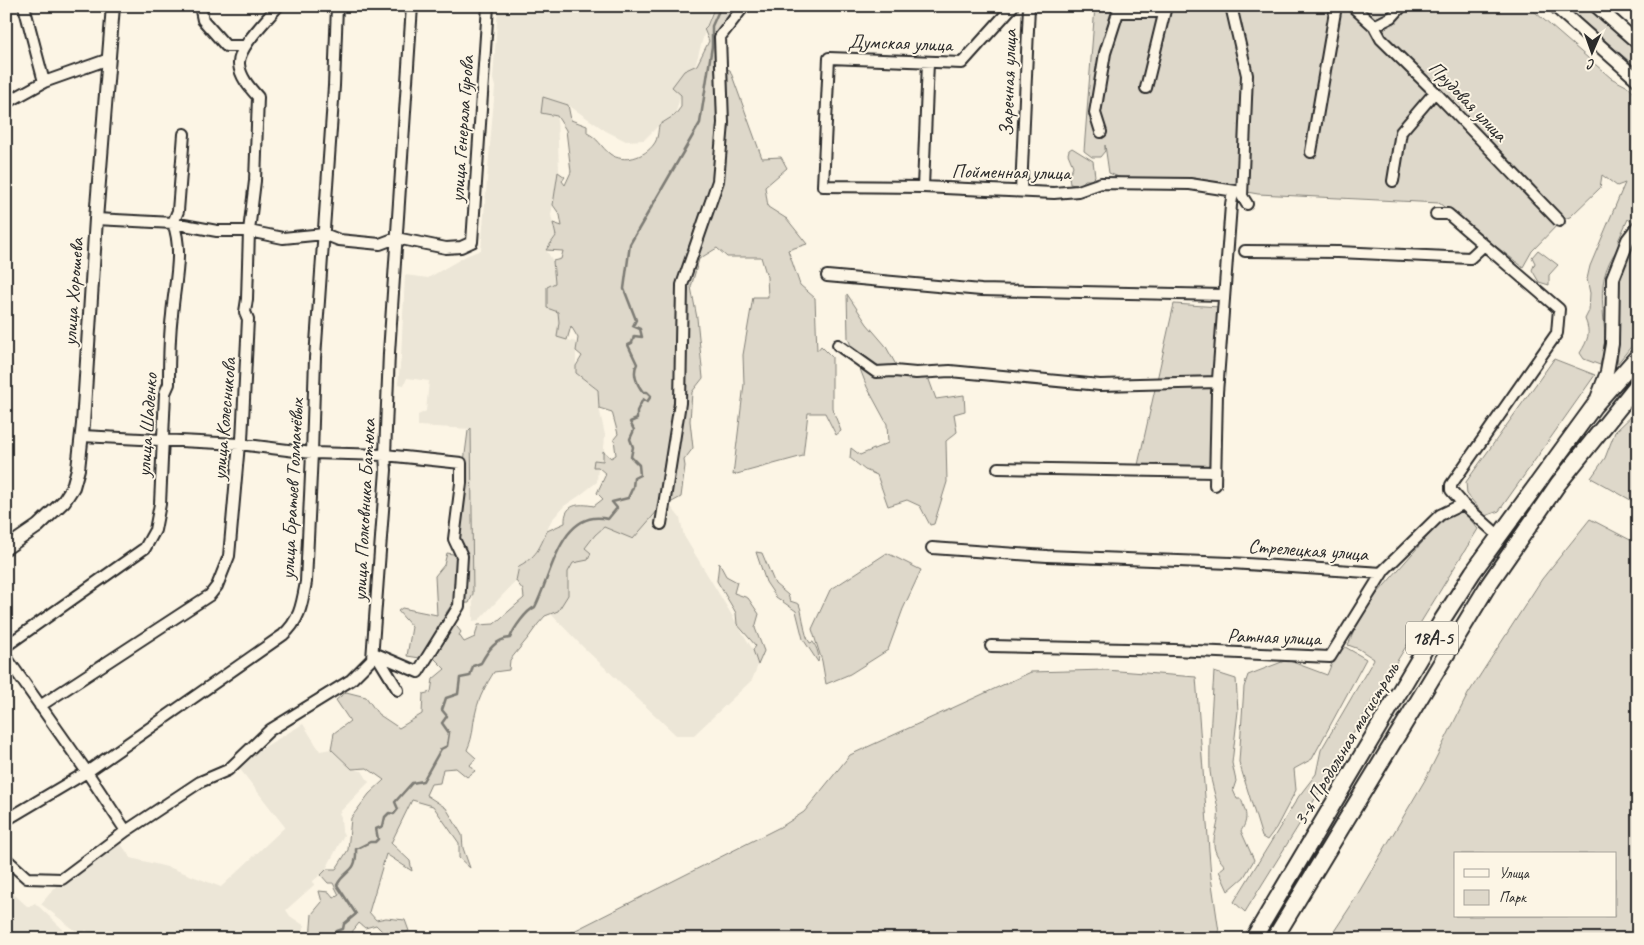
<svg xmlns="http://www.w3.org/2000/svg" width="1644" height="945" viewBox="0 0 1644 945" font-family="Caveat,sans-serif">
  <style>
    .built { fill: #ece6d7 }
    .green { fill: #ded8ca; stroke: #84827a; fill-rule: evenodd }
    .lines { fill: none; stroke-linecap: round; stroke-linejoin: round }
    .stream { stroke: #7d7b74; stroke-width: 2.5 }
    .minor-casing { stroke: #2b2b2b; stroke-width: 14 }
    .major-casing { stroke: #2b2b2b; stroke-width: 16 }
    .highway-casing { stroke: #2b2b2b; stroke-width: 19 }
    .minor { stroke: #fcf5e5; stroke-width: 10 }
    .major { stroke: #fcf5e5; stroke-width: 12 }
    .highway { stroke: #fcf5e5; stroke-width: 15 }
    .labels { text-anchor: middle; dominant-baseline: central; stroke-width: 4; stroke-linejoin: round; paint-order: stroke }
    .shield { fill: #fcf5e5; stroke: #6a6863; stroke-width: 1 }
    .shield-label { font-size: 19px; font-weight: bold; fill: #2b2b2b }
    .street-label { font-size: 20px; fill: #2b2b2b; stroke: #fcf5e5 }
  </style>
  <rect width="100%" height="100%" fill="#fcf5e5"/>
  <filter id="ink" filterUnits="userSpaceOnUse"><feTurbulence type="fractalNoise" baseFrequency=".02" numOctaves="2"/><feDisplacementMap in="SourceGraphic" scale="10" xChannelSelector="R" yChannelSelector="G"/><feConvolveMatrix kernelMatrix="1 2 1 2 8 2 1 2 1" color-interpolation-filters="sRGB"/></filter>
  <g filter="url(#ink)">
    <path class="built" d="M498 6H712L696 63 680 98 675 115 659 125 644 140 626 141 606 131 568 105 543 97 541 113 557 116 559 170 551 215 556 236 546 250 553 261 559 322 557 337 576 342V373L598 390V403L605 435 603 461 594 460 598 467 597 482 579 496 564 506 551 521 539 550 532 558 519 566 516 581 479 620 473 621 471 429 418 426V415L426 411 429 381 407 378 404 385 398 384 401 357 405 275 428 278 466 256 481 250 495 87 493 79Z
      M672 508 680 518 684 536 753 650 758 665 752 680 694 735H676L583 647 546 609 573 563 595 535 604 527 659 509Z
      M303 724 320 751 331 749 352 769 362 771 369 782 339 813 341 817 342 831 344 835 325 871 313 881 314 885 286 910 290 916 305 926 296 939H98L86 930 81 935 41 904 57 885 121 844 131 858 171 868 221 887 285 827 236 764Z
      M6 887 28 907 35 903 71 937 70 939H6Z"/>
    <path class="green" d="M715 6H734L719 30 717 66 730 70 762 158 781 157 787 168 765 187 768 207 787 219 807 244 788 250 800 285 815 298 817 351 821 346 832 357V408L841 431 836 435 825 413H808L803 456 733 475 744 384 743 355 753 297H768L767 277 761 257H727L717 248 699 259 691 287 697 318 703 378 692 392 690 421 693 448 684 460 685 466 681 497 659 509 633 539 604 527 595 535 585 548 591 553 588 560 573 563 568 572V595L558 611 545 616 538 624 528 638 510 660 509 670 494 672C486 685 479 697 476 711 472 726 474 735 467 750L476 758 470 765 475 771 467 777 456 768 443 769 440 783 431 784 426 795 446 808 462 835 463 848 470 868 459 858V843L433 806 412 800 391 843 410 861 412 871 386 854 369 912 376 920 386 918 405 920 409 931 393 939 388 931 383 932 376 925 365 928 359 923 352 932 359 939H310L312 914 322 902 319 891 329 892 334 898 339 895 333 883H328L321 875 327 869H336L348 850 351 818 369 794 384 780 367 768 352 769 331 749 334 733 350 721 336 700 346 692 366 697 378 714 399 728 422 714 423 694 431 692 433 679 445 669 427 651 420 658 407 656 412 627 398 611 402 608 437 615 435 576 444 565 447 553 459 555 454 539 468 431 471 428 473 594 469 603 452 604 446 613 461 632 459 635 464 642 475 637 478 625 494 624 524 598 523 590 516 581 519 566C537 556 539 549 547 531L565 523C564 504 578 503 594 506L603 499 597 493 606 474 598 467H593L594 460 603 461V451L611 458 616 455 614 439 618 434 612 412 599 408 598 390 576 373V366L582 356 576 351 578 338 571 326 567 340 557 337 559 322 558 312 547 308V287L555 283 553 261 561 259 563 251 546 250 556 236 553 223 562 226 560 215 553 205 558 172 565 177 562 181 565 185 571 172 566 130 557 116 541 113 543 97 568 105 571 120 587 126V133C598 138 601 147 610 154 624 164 645 157 654 144 658 139 658 131 659 125L675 115 681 107V95L672 87 684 71 697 65 709 41 704 29 707 26Z
      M1095 6H1528L1611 78 1630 88 1638 99V216L1633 223 1628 219 1618 241 1619 247C1586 289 1615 325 1600 365L1584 359 1580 353C1588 340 1591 333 1585 319L1589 311 1590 293 1587 279 1590 266 1625 183 1617 186 1602 175 1600 188 1570 217 1563 219 1532 251 1523 267 1439 203 1258 194 1179 180H1126L1109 173 1105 145V151L1100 157H1092L1084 151Z
      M1566 6H1586L1638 52V69Z
      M1072 148 1093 161 1095 176 1091 180H1085L1080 186 1070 184 1069 176 1073 166 1068 154 1069 150Z
      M1638 237 1634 256 1638 273V338L1617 364 1619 275 1631 247Z
      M1538 250 1558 265 1549 275V285L1539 282 1532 270 1535 263 1532 257Z
      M847 294 867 324 885 345 900 372 928 377 936 399 964 395 965 411 954 414 957 432 946 441 947 482 934 524 930 525 920 506 907 500 888 506 877 475 865 470 850 458 851 448 860 455 888 443 887 424 867 387 848 338Z
      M1174 304 1219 307 1210 468 1138 465Z
      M1554 359 1595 375 1499 511 1485 516 1467 494 1466 482Z
      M1638 410V504L1591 478 1605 458 1615 432Z
      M1457 512H1464L1478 529 1340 754 1328 778 1245 912 1234 902 1299 796 1316 774 1321 750 1374 659 1359 649 1348 645 1363 610 1441 521Z
      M1590 519 1638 544V939H1329L1350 907 1425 780 1468 694 1542 579ZM1455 854H1615V916H1455Z
      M756 552 762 553 775 584 788 595 790 601 799 604C804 617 803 633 810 643L813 642C817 648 820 656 818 662L803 639 796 611 776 597 766 582Z
      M887 553 921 570 903 609 888 650 850 674 826 684 822 661 812 629 830 590Z
      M719 563 726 576 737 582 734 593 748 598 759 614 755 628 764 651 758 665 753 650 756 646 737 624 736 613 717 581Z
      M1340 644 1366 659 1312 759 1294 769 1296 790 1276 828 1267 840 1262 837 1239 762 1244 687 1248 675 1287 660 1327 675Z
      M1106 670 1196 677 1211 877 1220 939H558L784 825 804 812 850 755 1031 672Z
      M1214 672 1236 679 1238 711 1232 763 1236 781 1233 790 1237 799H1241C1246 812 1249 819 1241 831L1254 860 1244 877 1228 891 1219 871 1225 866C1203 842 1221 833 1218 809 1216 796 1211 784 1210 771 1209 738 1212 705 1214 672Z"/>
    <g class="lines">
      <path class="stream" d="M335 939 334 936 337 931 343 929 344 924 356 914 337 885C346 868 357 874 356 849L370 842H375L378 839 376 829 383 826 385 817 389 813 394 814 398 809 395 802 412 783 423 781 441 749 447 746 449 733 442 723 447 716 442 710 446 698 458 694 460 678 470 676 473 666 481 663C488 650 496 639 510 638 514 628 526 611 535 607 551 577 561 507 608 519L617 508 612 502 628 498 633 487 634 478 640 475 639 465 631 457 633 447 630 439 634 430 630 422 637 419V411L643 399 647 402 651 396 647 392H643C637 385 632 373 637 364L628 345 632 343 634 336 642 337 640 329 633 326 636 320 624 289 630 244 700 123 712 46V26L721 6"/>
      <g class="minor-casing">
        <path id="minor" d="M24 6 44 82
          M200 6 203 20 226 46H245
          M1013 6 962 63 829 58 823 186 923 187 1054 193 1078 191 1101 183 1190 184 1242 192
          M1231 6 1247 75 1242 196 1247 204
          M1352 6 1374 26 1381 39 1435 92 1559 221
          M1119 12H1164
          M1374 26 1392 17 1402 6
          M1146 88 1166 6
          M6 103 44 82 109 59
          M1101 132 1095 113 1105 53 1120 6
          M1311 152 1336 6
          M1393 181 1401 132 1435 92
          M923 187 928 62
          M1021 191 1029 6
          M1436 214H1448L1559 309 1557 333 1451 485V490L1463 504 1499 536
          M96 219 173 223 217 231H249L283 238 324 234 339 240 380 244 396 238 446 248 461 247 472 242 488 6
          M1245 251 1338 252 1470 258 1484 245
          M827 276 981 290 1224 295
          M838 345 876 372 894 371 916 373 950 371 1100 385 1218 382
          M82 436 239 444 312 453 385 455 461 463V483L454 539 462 556 459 606 418 672 376 654 372 659
          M998 468 1215 472
          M1215 485 1217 393 1231 205 1233 191
          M661 524 680 403 682 285 718 181 723 123 720 37 744 6
          M932 548 1047 556 1231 563 1382 573
          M6 646 145 548 155 530 160 504 165 393 169 384C169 361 169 338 172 315 174 286 184 251 173 223L178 211 184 134
          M991 646 1174 650 1330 657 1384 570 1440 515 1463 504
          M376 654 398 690
          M6 657 87 772 126 831
          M40 706 210 595 217 586 229 556 239 444 242 440 248 319 245 312 247 299 249 231 255 181 258 97C250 88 240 77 239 64 238 47 268 19 278 6
          M6 820 87 772 283 635C300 620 302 604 306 582L312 453 315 358 334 86 337 6
          M6 859 27 878 62 879 126 831 200 782 228 770 270 730 351 680 372 659 386 470 385 455 389 353 412 6"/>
      </g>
      <g class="major-casing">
        <path id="major" d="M1555 6 1638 80
          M1596 6 1638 43
          M1596 401 1607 372 1612 344 1613 278 1628 240 1638 227
          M6 548 38 526 64 501 73 487 78 469 83 424 96 219 113 6"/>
      </g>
      <g class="highway-casing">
        <path id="highway" d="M1253 939 1442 620 1473 572 1594 406 1638 356
          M1274 939 1489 584 1558 484 1638 384"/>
      </g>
      <use href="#minor" class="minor"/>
      <use href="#major" class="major"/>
      <use href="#highway" class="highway"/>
    </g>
  </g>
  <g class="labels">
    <rect class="shield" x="1406" y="621.5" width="52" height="33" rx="4"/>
    <g class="shield-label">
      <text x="1432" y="638">18А-5</text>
    </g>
    <g class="street-label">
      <text transform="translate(900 43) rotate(2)">Думская улица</text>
      <text transform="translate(1008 83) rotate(-88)">Заречная улица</text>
      <text transform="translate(1468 101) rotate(46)">Прудовая улица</text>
      <text transform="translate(462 129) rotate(-86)">улица Генерала Гурова</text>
      <text transform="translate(1011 172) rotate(1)">Пойменная улица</text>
      <text transform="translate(73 292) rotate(-86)">улица Хорошева</text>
      <text transform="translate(224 419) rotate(-85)">улица Колесникова</text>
      <text transform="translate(147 425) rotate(-86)">улица Шаденко</text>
      <text transform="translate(292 489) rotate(-87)">улица Братьев Толмачёвых</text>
      <text transform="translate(364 510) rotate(-87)">улица Полковника Батюка</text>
      <text transform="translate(1308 550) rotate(4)">Стрелецкая улица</text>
      <text transform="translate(1274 637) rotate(2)">Ратная улица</text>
      <text transform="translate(1346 744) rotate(-59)">3-я Продольная магистраль</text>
    </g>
  </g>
  <rect width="1644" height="945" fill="none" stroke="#fcf5e5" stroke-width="25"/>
  <rect x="12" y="12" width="1619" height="920" fill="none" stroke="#2b2b2b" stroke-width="2" filter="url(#ink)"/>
  <rect x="1454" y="852" width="162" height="65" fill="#fcf5e5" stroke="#a8a49b"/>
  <rect x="1464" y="869" width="25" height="8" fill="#fcf5e5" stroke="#a8a49b"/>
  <text x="1499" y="878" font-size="15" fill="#2b2b2b">Улица</text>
  <rect x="1464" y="890" width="25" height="15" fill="#ded8ca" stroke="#a8a49b"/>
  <text x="1499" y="902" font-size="15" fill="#2b2b2b">Парк</text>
  <g transform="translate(1592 52) rotate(182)" stroke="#fcf5e5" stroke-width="4" paint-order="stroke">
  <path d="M0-4L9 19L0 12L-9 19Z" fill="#2b2b2b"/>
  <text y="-8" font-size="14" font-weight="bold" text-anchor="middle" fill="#2b2b2b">С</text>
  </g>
</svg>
